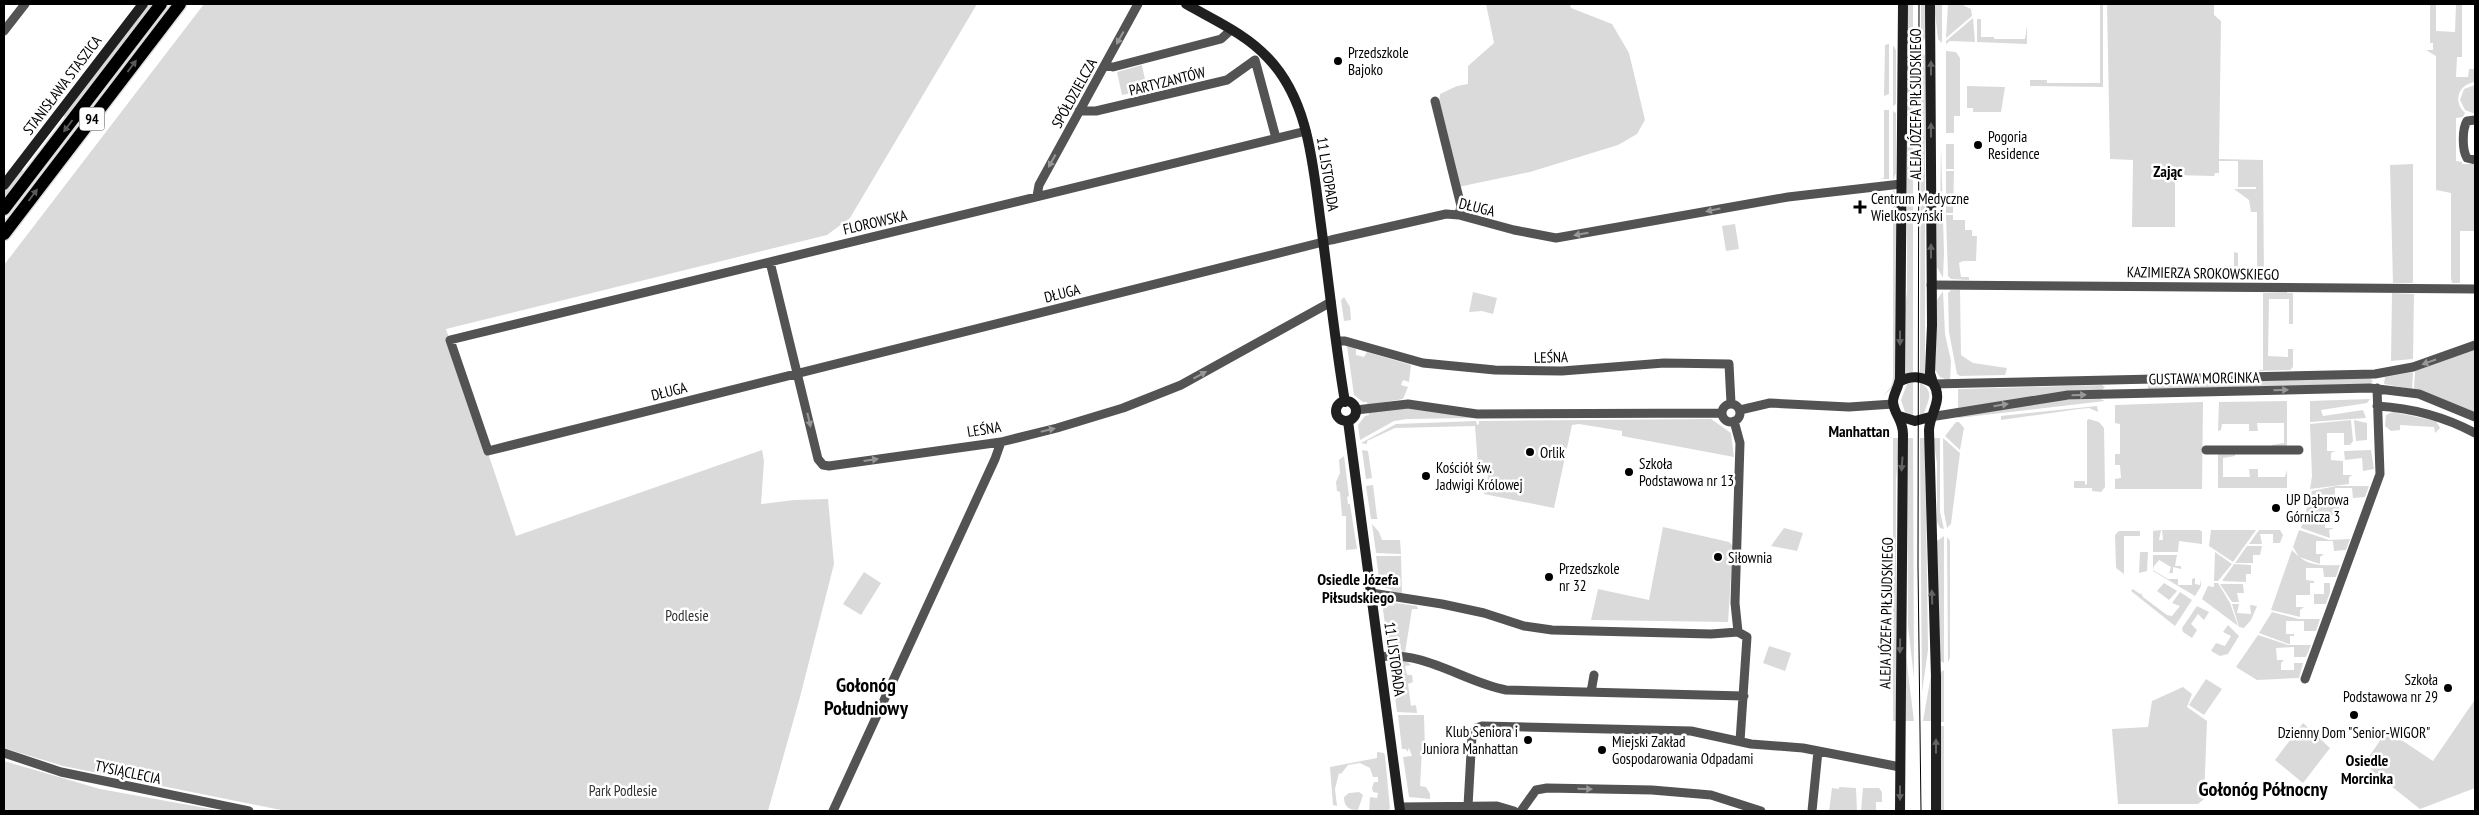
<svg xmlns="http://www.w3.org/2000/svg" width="2479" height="815" viewBox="0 0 2479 815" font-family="'PT Sans Narrow',sans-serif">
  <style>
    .green { fill: #dadada }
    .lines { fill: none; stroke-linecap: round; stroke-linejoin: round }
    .primary-casing { stroke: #dbdbdb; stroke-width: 15 }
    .street { stroke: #535353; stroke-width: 9 }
    .secondary { stroke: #202020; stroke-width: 10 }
    .primary { stroke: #000; stroke-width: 12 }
    .tram { stroke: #000; stroke-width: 1 }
    .oneway { fill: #989898 }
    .oneway2 { fill: #595959 }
    .oneway3 { fill: #636363 }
    .poi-dot { fill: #000; stroke: #fff; stroke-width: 2 }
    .labels { text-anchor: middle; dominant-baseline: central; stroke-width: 5; stroke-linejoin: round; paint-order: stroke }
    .shield { fill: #fff; stroke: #4c4c4c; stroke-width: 1 }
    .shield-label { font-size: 14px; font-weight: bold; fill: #000 }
    .poi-label { font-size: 15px; fill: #000; stroke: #fff; text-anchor: start }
    .street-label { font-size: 15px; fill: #000; stroke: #fff }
    .park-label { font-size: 15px; fill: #313131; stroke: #fff }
    .neighbourhood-label { font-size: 16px; font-weight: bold; fill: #000; stroke: #fff }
    .district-label { font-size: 20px; font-weight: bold; fill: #000; stroke: #fff }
  </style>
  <rect width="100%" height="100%" fill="#fff"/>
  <path class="green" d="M148 4H155L4 202V192L21 169 24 171 65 117 62 115Z
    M204 4H977L850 218 827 235 446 329 516 536 762 450 764 461 761 504 794 500 828 499 834 564 800 697 768 811H286L63 766 4 748V265Z
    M1486 4H1570L1571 8 1612 24 1629 53 1645 120 1637 134 1618 145 1530 172 1458 187 1439 102 1440 94 1457 86 1468 84V66L1494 43Z
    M1907 4H1913V43L1908 39Z
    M1921 4H1926V38L1921 43Z
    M1934 4H1942V43L1938 39Z
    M1948 4H1961L1971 9 1972 16 1946 38Z
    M2100 4H2103V87L2030 86V80H2047V83H2100Z
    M2107 4H2214V15L2221 21 2219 159 2263 160 2264 281H2237L2234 277V252L2238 253V272H2257V212H2251L2249 200 2234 189H2256V187H2238V161H2219V173H2215L2214 176 2175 175V227H2132L2133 160 2110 159Z
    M2430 4H2436V31L2455 32 2456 4H2462V57H2457L2456 77H2468L2469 69H2475V82C2459 84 2452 101 2465 113L2463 117 2456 118V161L2462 162V164H2475V231H2460V283H2452L2451 278V193L2436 190V56L2426 50H2433V43H2430Z
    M1973 18 1975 42 1950 41 1946 44V41Z
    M1977 19H1981V37H1994V39H2025L2027 26V44L1977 42Z
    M1889 44V94L1884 96 1885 45Z
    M1893 45 1896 50V104L1893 106Z
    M1913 50V372L1904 374V315L1907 292V56L1909 52Z
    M1921 50 1925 56V374L1920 372Z
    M1946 51 1956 52 1960 58V116H1954V133H1946Z
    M1142 65 1147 90 1122 95 1117 72Z
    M2475 85V114L2465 110 2460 100 2464 89Z
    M1967 86 2005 87 2001 112H1973V108H1967Z
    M1884 110H1889V179H1880L1884 178Z
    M1893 111 1896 113V173L1893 180Z
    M1946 144H1954V169H1946Z
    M1941 146 1944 253 1943 278 1937 267V220L1940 214Z
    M2413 164V283H2393L2390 165Z
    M1946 171H1954L1953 213H1946Z
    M1893 189 1896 194V375L1892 388 1882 397 1891 387 1893 379Z
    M1946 215H1953V220H1965V230H1972V236H1977L1976 261H1963L1959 263 1961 277H1969V280L1951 279 1948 276Z
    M1735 224 1739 249 1726 251 1722 226Z
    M1951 290H1960L1961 355 1973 363 2007 368 2005 375 1960 376 1957 374 1949 332 1948 293Z
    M1943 291 1945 334 1951 361 1950 381 1940 377 1935 370 1937 300Z
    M1473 292 1497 298 1493 314 1482 311 1469 312Z
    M2263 293H2293V324H2289V299H2269L2268 356 2288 357V349H2293V367L2290 370 2260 371 2258 370H2263Z
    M2392 293 2414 294 2413 359 2391 361Z
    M1344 297 1350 307 1351 320 1344 321 1341 300Z
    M1347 346 1356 349V355L1364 357 1367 352 1411 365 1409 382 1403 380 1401 385 1408 387 1403 399 1367 405V402H1363L1354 395Z
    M2475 349V412L2414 389 2415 371Z
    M2413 372 2412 389 2384 384 2385 377Z
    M2370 378 2373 381 2370 384 2148 389V384Z
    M1913 382V416L1905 412 1901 400 1907 384Z
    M1920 383C1936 391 1927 402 1924 414L1920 416Z
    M2102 385 2105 387 2102 390 1958 408V389Z
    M2100 399 2105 401 1958 418V415L2060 400Z
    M2370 399 2367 403 2321 410 2323 416 2363 410 2366 418 2310 422V401Z
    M2287 401V447L2272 448V445L2284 443V423H2257L2258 431H2249V424H2222L2221 430 2218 431 2219 402Z
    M2203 402 2202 489H2115V479L2121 478 2120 465H2115V454H2120V424L2115 423V405Z
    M2097 406 2098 412 2089 408 2079 409 2001 420V416Z
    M1401 408 1426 409 1475 418 1407 419 1394 421 1360 440 1358 425 1365 416 1369 415 1368 412Z
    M2393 412 2436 421 2440 428 2435 433 2434 427 2400 425V430L2391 431 2385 426 2386 415Z
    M1711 419 1731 433 1734 457 1622 436V431L1579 424 1572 425 1554 508 1484 494 1490 468 1478 467 1475 426 1395 428 1367 441V444L1361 443 1396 424 1476 421 1477 425 1479 424V421Z
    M2089 419 2099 422 2104 428 2105 487 2101 492 2092 491V488H2074V481H2085V485L2087 484V420Z
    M2351 420 2353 441 2350 445H2344V433H2327V451H2335L2331 453V460L2343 461V475H2353L2349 477V484L2310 489 2312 476 2310 424Z
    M2354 420 2367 423V440L2356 441Z
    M1956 422H1959L1964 428 1960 450 1945 436Z
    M1893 438H1900L1896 479V721H1893Z
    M1907 438H1913L1914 678 1908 626Z
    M1920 438H1925L1928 650 1922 692Z
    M1933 438H1940V512L1944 529 1940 528 1937 522V463Z
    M1943 438 1960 453 1951 524 1947 528 1944 512Z
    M1362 450 1368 451 1372 478 1366 479Z
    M2371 450 2374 469 2363 471 2362 458 2345 460 2344 451Z
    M2218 452H2235V456L2223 458V477H2250L2249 469H2258V477H2285L2287 470V488H2218Z
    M1344 456 1349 496 1347 497 1348 504H1350L1357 549 1346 550V516H1342L1340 492 1337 491 1336 482 1340 473 1339 460Z
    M1373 485 1377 517 1378 519H1371L1366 486Z
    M2336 486H2369L2365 497 2353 498 2352 488H2335V501H2343V503H2339L2340 515H2325V528H2334L2329 530 2330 538 2301 528 2312 491Z
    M1372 524 1379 532 1382 540H1400L1401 554 1376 553Z
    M1663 527 1729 542 1733 546 1728 622 1591 620 1598 589 1649 600Z
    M1784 528 1803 533 1797 551 1771 546Z
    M2161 530 2159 540H2163L2162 530H2200L2202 532V544L2179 541 2178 552H2153V531Z
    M2211 530H2256L2233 562 2209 546Z
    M2259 530H2280L2283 535 2280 543H2273V534H2260L2262 544H2249Z
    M2299 530 2329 540 2350 539 2346 550 2334 551 2333 541H2316V554H2324L2320 557V564L2299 557 2293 547Z
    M2119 531H2140V536H2124V574L2116 568 2115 535Z
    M1944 536V663L1939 660 1937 541Z
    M1947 537 1950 541V658L1948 662Z
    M2247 546H2262L2260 555H2253V563H2235Z
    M2292 550C2306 566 2319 566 2340 565L2336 577H2324L2323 568H2306V580L2314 581V583H2310V595H2296V607H2304L2300 610V617L2271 610Z
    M2140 552H2148L2147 571 2139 573Z
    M2215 552 2232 564 2218 581H2214Z
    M2153 555H2177L2175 566H2181V569L2173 567V573H2169L2171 567 2159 560 2154 566 2153 570 2168 579H2178V585H2192V579L2195 578V584L2200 585 2201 579V586L2195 596 2153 571Z
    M1376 556H1401L1402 594 1391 592 1392 590 1380 585Z
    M2234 564 2251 565V574H2246V582L2222 581Z
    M864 572 881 583 861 615 843 604Z
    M2164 583 2177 591 2169 600 2157 591Z
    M2214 583H2218L2230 603 2238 626 2202 599 2208 586 2214 587Z
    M2324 583H2330V592L2326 604H2314V594H2324Z
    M2220 584H2243L2244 593H2237L2239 602H2232Z
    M2133 589 2140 594 2141 593 2143 597 2167 615 2172 616 2180 606 2172 603 2180 592 2192 600 2175 626 2131 591Z
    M1389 602 1417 606 1418 609H1412L1405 653 1408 656 1389 652 1382 603Z
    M2232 604H2239L2237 613 2251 614 2250 605 2257 606 2251 620 2244 628 2239 627Z
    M2197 606 2209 612 2204 620 2198 614 2191 624 2197 630 2192 638 2183 632 2182 628Z
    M2272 612 2299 619H2320L2316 631H2304V621H2286V634H2294V636H2290V644H2289L2259 633Z
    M2228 625 2239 636 2228 654 2220 656 2211 651 2216 643 2225 646 2231 636 2223 632Z
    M2258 635 2288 645H2311L2306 657H2294V647L2276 648 2277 660H2284L2281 663V670H2294V663H2303L2299 678 2257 680 2236 667Z
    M1769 646 1791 653 1785 671 1763 663Z
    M1905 648 1914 721H1904Z
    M1390 659 1406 661 1411 665 1405 666 1407 675H1412L1413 682 1408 684 1411 706 1416 705 1417 713 1397 712Z
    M1944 670V722H1940L1941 672Z
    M1931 675 1932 721H1923Z
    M2206 679 2222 689 2204 715 2189 705Z
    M2183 687 2192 694 2187 707 2207 721 2204 799 2198 804H2118L2112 729 2148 727 2152 701Z
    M2474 701 2475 788 2420 809 2371 770 2369 757 2391 724 2395 726 2391 733 2433 761Z
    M1398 715H1424L1425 750H1422L1420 786 1426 787 1430 794V799L1409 797 1403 757 1412 756 1409 748 1407 752 1406 749H1402Z
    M2303 723 2330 748 2303 783 2275 760Z
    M1940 726H1944V811H1940Z
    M1377 752 1384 753 1385 756 1390 809 1386 811H1369L1370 797 1377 798 1378 793 1373 792 1372 788 1374 782H1378V777H1373L1370 768 1360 763 1348 765 1341 774 1339 773 1335 789 1337 806 1333 805 1330 767 1377 758Z
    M4 761 100 789 222 811H4Z
    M1839 787 1856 788 1857 811H1829L1832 788 1839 789Z
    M1863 788H1879L1882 792V802H1876V811H1861Z
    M1349 793 1359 792 1363 795 1358 810C1349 810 1344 807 1344 797Z"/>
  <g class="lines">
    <g class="primary-casing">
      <path id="primary" d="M4 209 161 4
        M4 234 180 4"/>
    </g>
    <path class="street" d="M4 31 25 4
      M1105 65 1113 67 1221 39 1231 30
      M1435 101 1461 206 1459 215
      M1079 111H1096L1227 80 1255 60 1276 138
      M2475 120 2467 121C2462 129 2462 150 2467 158L2475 160
      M1306 131 450 340 488 451 1331 240 1446 214 1459 215 1514 230 1556 238 1788 197 1901 184
      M1037 196 1039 185 1138 4
      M770 262 818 459 823 465 829 466 1001 442 1057 428 1123 408 1181 385 1331 302
      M1931 285 2475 289
      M1337 341H1345L1423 363 1495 370 1562 371 1664 363 1729 364 1731 403
      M1933 384 2375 374 2413 367 2475 345
      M1722 413a9 9 0 1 1 18 0a9 9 0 1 1-18 0Z
      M2377 406C2411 408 2445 417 2475 433
      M1356 410 1408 404 1477 414 1722 413
      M1740 410 1770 403 1849 407 1893 404
      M1930 417 2068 395 2370 388 2419 394 2475 417
      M2206 450H2299
      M1371 593 1442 604 1484 613 1524 626 1552 630 1711 634 1738 632 1735 603 1740 443 1734 421
      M1738 632 1747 637 1740 741
      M1380 657C1424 650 1464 682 1506 690L1744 696
      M2305 679 2380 474 2377 388
      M1591 692 1594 675
      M4 753 61 772 249 811
      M1468 806 1472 735 1476 728 1482 726 1691 731 1751 744 1803 748 1900 767
      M1400 807 1497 806 1514 811
      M833 811 995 459 1001 442
      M1521 811 1536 790 1547 788 1652 790 1711 795 1761 811
      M1812 811 1818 751"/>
    <path class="secondary" d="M1186 4C1214 20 1246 34 1268 58 1310 102 1313 168 1321 225 1329 284 1335 343 1345 402
      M1930 4 1932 325 1930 373 1933 383
      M4 185 143 4
      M1899 382C1911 375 1921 376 1933 383 1944 400 1930 412 1929 430L1936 677V811
      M1336 411a10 10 0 1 1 20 0a10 10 0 1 1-20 0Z
      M1899 416 1915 421 1930 417
      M1348 421 1400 811
      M1900 811 1903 434C1903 420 1894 414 1893 402 1893 394 1899 387 1900 378L1903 4"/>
    <use href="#primary" class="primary"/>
    <path class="tram" d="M1919 4 1918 566 1921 811"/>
  </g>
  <defs><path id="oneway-solid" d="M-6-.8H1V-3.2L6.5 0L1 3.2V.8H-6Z" transform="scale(1.25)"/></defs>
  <g class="oneway">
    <use href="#oneway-solid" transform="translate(1120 38) rotate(119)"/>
    <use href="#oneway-solid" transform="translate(1052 161) rotate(119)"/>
    <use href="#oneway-solid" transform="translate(1713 210) rotate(168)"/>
    <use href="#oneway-solid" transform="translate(1581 234) rotate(170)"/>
    <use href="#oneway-solid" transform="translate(2429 362) rotate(161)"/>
    <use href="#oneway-solid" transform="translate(1200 375) rotate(-29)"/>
    <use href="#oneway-solid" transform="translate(2281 390) rotate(-1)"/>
    <use href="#oneway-solid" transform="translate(2079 395) rotate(-2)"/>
    <use href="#oneway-solid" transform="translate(2001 405) rotate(-9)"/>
    <use href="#oneway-solid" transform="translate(809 420) rotate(77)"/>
    <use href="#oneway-solid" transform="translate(1048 430) rotate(-13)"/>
    <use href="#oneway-solid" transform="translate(871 460) rotate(-8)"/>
    <use href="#oneway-solid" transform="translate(1585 789) rotate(2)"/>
  </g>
  <g class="oneway2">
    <use href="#oneway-solid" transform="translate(132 66) rotate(-53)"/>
    <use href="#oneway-solid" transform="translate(68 126) rotate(127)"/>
    <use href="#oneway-solid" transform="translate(33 195) rotate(-53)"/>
  </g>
  <g class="oneway3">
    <use href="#oneway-solid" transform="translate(1931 68) rotate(-90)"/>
    <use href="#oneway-solid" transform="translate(1931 130) rotate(-90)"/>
    <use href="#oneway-solid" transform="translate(1931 251) rotate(-90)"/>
    <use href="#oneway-solid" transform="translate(1900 338) rotate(90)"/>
    <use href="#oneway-solid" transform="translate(1902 464) rotate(94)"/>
    <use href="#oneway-solid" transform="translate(1932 597) rotate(-92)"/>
    <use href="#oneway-solid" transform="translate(1900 646) rotate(91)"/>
    <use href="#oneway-solid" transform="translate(1936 746) rotate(-90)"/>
    <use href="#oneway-solid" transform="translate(1900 793) rotate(90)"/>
  </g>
  <g class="poi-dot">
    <circle cx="1338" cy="61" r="5"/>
    <circle cx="1978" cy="145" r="5"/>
    <path d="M1857.5 199.5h5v5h5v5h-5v5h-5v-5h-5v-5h5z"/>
    <circle cx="1530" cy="452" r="5"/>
    <circle cx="1629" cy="472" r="5"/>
    <circle cx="1426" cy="476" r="5"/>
    <circle cx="2276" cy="508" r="5"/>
    <circle cx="1718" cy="557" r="5"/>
    <circle cx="1549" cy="577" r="5"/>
    <circle cx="2448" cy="688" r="5"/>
    <circle cx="2354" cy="715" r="5"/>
    <circle cx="1528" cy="740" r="5"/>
    <circle cx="1602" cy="750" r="5"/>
  </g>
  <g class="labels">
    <rect class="shield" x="79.5" y="107.5" width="25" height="23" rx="4"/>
    <g class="shield-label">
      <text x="92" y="119">94</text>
    </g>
    <g class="poi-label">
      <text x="1348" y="52">Przedszkole<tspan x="1348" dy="17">Bajoko</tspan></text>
      <text x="1988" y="136">Pogoria<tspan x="1988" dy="17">Residence</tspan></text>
      <text x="1871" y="198">Centrum Medyczne<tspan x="1871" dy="17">Wielkoszyński</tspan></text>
      <text x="1540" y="452">Orlik</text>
      <text x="1639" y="463">Szkoła<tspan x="1639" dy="17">Podstawowa nr 13</tspan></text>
      <text x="1436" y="467">Kościół św.<tspan x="1436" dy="17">Jadwigi Królowej</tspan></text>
      <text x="2286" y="499">UP Dąbrowa<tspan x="2286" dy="17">Górnicza 3</tspan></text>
      <text x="1728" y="557">Siłownia</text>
      <text x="1559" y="568">Przedszkole<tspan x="1559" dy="17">nr 32</tspan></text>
      <text x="2438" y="679" text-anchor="end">Szkoła<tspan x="2438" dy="17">Podstawowa nr 29</tspan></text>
      <text x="1518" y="731" text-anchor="end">Klub Seniora i<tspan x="1518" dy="17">Juniora Manhattan</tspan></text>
      <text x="2354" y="732" text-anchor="middle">Dzienny Dom "Senior-WIGOR"</text>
      <text x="1612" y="741">Miejski Zakład<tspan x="1612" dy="17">Gospodarowania Odpadami</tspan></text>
    </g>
    <g class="street-label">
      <text transform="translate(1167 81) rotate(-14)">PARTYZANTÓW</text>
      <text transform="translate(62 85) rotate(-53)">STANISŁAWA STASZICA</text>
      <text transform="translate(1074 93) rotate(-61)">SPÓŁDZIELCZA</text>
      <text transform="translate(1915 104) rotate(-90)">ALEJA JÓZEFA PIŁSUDSKIEGO</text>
      <text transform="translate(1328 174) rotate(81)">11 LISTOPADA</text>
      <text transform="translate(1477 207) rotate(14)">DŁUGA</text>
      <text transform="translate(875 222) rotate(-13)">FLOROWSKA</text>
      <text transform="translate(2203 273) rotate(1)">KAZIMIERZA SROKOWSKIEGO</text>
      <text transform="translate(1062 293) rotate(-14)">DŁUGA</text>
      <text transform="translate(1551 357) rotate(-1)">LEŚNA</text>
      <text transform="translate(2204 378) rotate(-1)">GUSTAWA MORCINKA</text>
      <text transform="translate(669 391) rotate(-14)">DŁUGA</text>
      <text transform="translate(984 429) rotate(-9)">LEŚNA</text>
      <text transform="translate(1886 613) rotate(-89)">ALEJA JÓZEFA PIŁSUDSKIEGO</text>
      <text transform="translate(1395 659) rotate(82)">11 LISTOPADA</text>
      <text transform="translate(128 772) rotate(12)">TYSIĄCLECIA</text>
    </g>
    <g class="park-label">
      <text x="687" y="615">Podlesie</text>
      <text x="623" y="790">Park Podlesie</text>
    </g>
    <g class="neighbourhood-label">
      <text x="2168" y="171">Zając</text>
      <text x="1859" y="431">Manhattan</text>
      <text x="1358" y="579">Osiedle Józefa<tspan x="1358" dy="18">Piłsudskiego</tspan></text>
      <text x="2367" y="760">Osiedle<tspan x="2367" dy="18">Morcinka</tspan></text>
    </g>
    <g class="district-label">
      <text x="866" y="685">Gołonóg<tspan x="866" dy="23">Południowy</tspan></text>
      <text x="2263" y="789">Gołonóg Północny</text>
    </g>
  </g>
  <rect width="2479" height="815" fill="none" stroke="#000000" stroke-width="10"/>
</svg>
